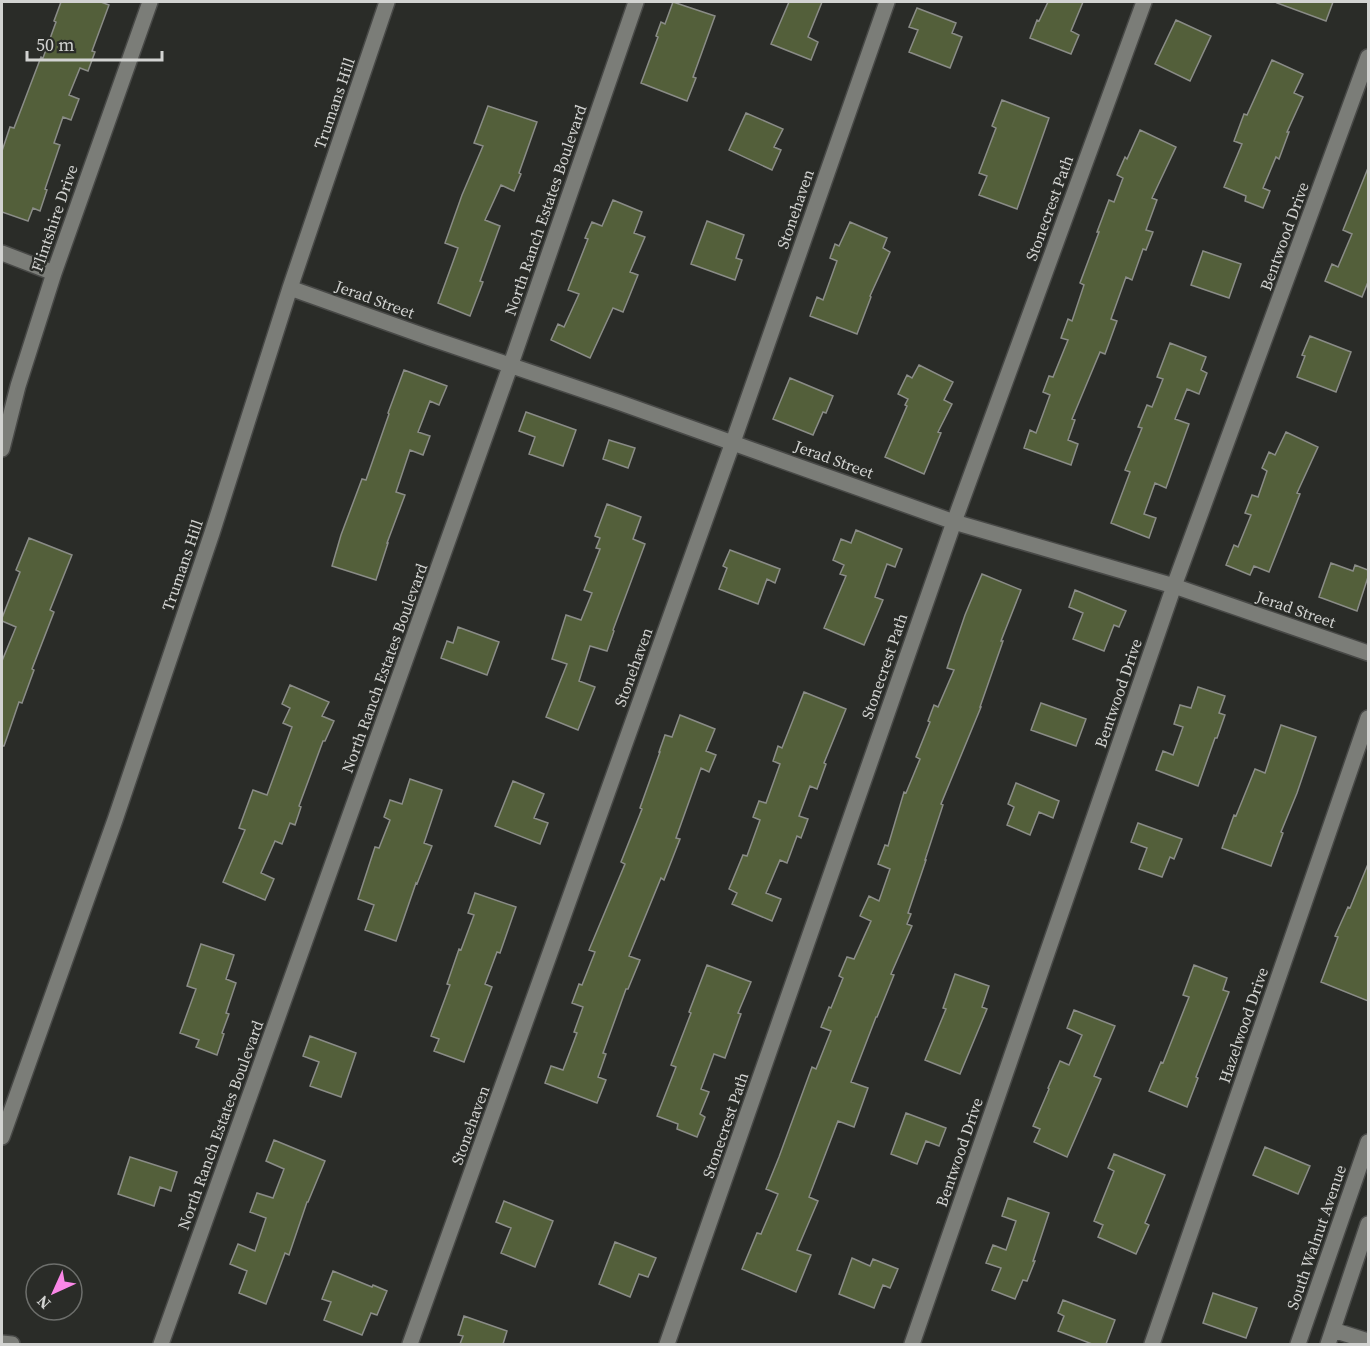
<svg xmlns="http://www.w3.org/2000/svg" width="1370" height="1346" viewBox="0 0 1370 1346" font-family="'Source Serif 4',serif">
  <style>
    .building { fill: #535f3a; stroke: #8a8c87; stroke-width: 1.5 }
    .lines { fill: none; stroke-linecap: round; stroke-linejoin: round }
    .minor-casing { stroke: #484947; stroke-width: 18 }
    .minor { stroke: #7b7d78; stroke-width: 15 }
    .labels { text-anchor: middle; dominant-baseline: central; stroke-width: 4.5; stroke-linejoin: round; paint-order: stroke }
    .street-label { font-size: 16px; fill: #d2d3d1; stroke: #2a2c28 }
  </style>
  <rect width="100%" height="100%" fill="#2a2c28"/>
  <path class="building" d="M61 2H101L109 5 92 51 95 52 88 71 80 68 69 95 79 99 71 120 63 117 54 143 60 145 45 189 47 190 40 211 33 208 28 221 2 212V151L10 127 14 128 41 57 43 58 56 22 54 21Z
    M673 2 715 16 693 77 696 78 687 101 641 83 658 37 656 36 661 22 665 24Z
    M789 2H822L808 37 818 42 811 60 771 44Z
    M1048 2H1083L1071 31 1079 35 1071 54 1030 38 1037 20 1039 21Z
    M1278 2H1333L1326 21 1277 3Z
    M917 8 956 23 952 33 962 37 950 68 909 52 918 30 909 27Z
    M1176 20 1211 36 1190 81 1155 64Z
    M1272 60 1303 74 1294 93 1303 97 1287 132H1289L1279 159 1276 157 1263 188 1270 191 1263 208 1245 201 1246 196 1224 187 1242 144 1234 141 1244 114 1247 115Z
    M1002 100 1049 118 1017 209 979 195 987 176 979 173 996 128 992 126Z
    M488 106 537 122 519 173 521 174 514 191 501 185 485 220 500 226 480 281 483 282 470 316 438 303 458 248 445 243 462 195 483 146 474 143Z
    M746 113 783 129 774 147 781 150 772 170 729 150Z
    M1140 130 1176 147 1152 198 1157 200 1146 230 1153 232 1146 250 1143 249 1132 280 1126 277 1111 319 1117 321 1105 354 1100 352 1072 419 1075 420 1068 440 1078 444 1071 465 1024 448 1030 430 1036 433 1050 395 1043 392 1049 376 1053 377 1068 340 1061 338 1068 319 1072 321 1084 285 1080 283 1099 232H1097L1109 200 1114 202 1123 178 1117 175 1125 157 1127 159Z
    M1368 168V282L1362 297 1325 281 1332 264 1338 267 1352 234 1343 230Z
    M613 200 642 212 634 233 645 237 630 272 638 275 623 312 613 308 590 358 551 340 558 324 564 327 579 294 568 290 588 239 585 238 592 222 602 226Z
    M707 221 744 235 736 258 742 260 735 280 691 264Z
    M850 222 887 238 883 248 890 252 870 296 871 297 857 334 810 316 817 297 823 300 837 261 830 258 835 244 839 246Z
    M1203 251 1241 264 1229 298 1191 285Z
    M1310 336 1351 352 1336 392 1297 377 1305 356 1302 355Z
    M1170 343 1206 357 1201 370 1207 373 1199 394 1187 389 1175 419 1189 424 1166 488 1155 483 1144 514 1156 518 1149 538 1111 523 1130 472 1125 470 1142 428 1138 427 1147 405 1152 407 1163 379 1157 377Z
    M919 365 953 382 944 400 952 404 938 432 941 433 924 474 885 457 907 406 905 405 908 399 898 394 907 375 912 378Z
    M404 370 447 386 439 405 430 401 418 432 430 436 423 455 410 450 396 492 405 495 387 543H388L376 580 332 566 341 535 362 479 366 480 389 414 388 413Z
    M790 378 833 396 826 413 823 412 813 435 773 419Z
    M526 412 576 430 563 466 529 454 535 437 519 431Z
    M1286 432 1318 447 1297 493 1300 494 1269 572 1254 566 1250 575 1226 565 1234 545 1238 547 1251 515 1245 513 1252 495 1258 497 1267 471 1262 468 1269 452 1275 455Z
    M609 440 635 448 628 468 603 459Z
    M607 504 641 517 633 539 645 544 613 630 614 631 607 651 590 646 579 681 595 687 578 730 546 717 567 664 552 659 566 615 581 620 592 593 584 590 600 549 596 548 600 538 595 536Z
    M856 530 902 549 895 567 887 564 875 597 883 600 864 645 824 628 846 576 840 574 844 565 833 560 841 539 851 543Z
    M29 538 72 555 50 610 54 612 32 669 34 670 22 703 19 702 4 746H2V661L16 627 2 621V618L20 572 16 570Z
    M730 550 780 569 775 583 767 579 758 604 719 589 727 568 723 566Z
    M1331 563 1353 571 1355 565 1368 570V577L1357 611 1319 597Z
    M982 574 1021 590 1001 641H1003L980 707H981L941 804 943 805 925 860H926L908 913 911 914 907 924 912 926 891 974 894 975 877 1017H876L851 1082 868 1088 854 1127 838 1121 809 1197 818 1201 797 1250 811 1255 796 1292 742 1269 757 1233 761 1234 778 1194 766 1189 779 1157 812 1067 816 1069 831 1031 821 1027 829 1007 831 1008 843 978 839 976 847 957 854 959 871 921 860 916 869 896 879 901 890 869 878 864 885 845 888 846 904 792 906 793 920 759 916 757 930 722 928 721 934 705 938 707 954 670 947 668 965 615Z
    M1075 590 1126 611 1119 627 1114 625 1104 651 1073 639 1083 613 1069 607Z
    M458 627 499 642 487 675 441 658 447 641 453 643Z
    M290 685 329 702 322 716 334 721 325 741H323L299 806 301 807 295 825 290 823 282 844 275 841 261 873 274 879 265 900 223 882 245 830 239 828 253 790 267 795 292 727 283 723 290 708 282 704Z
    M1198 687 1225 696 1219 713 1225 715 1217 738H1215L1198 786 1156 770 1163 751 1173 755 1183 727 1174 724 1180 705 1191 708Z
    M804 692 846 709 824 763 826 764 817 789 810 786 799 816 808 819 801 838 797 836 787 863 780 860 766 893 781 899 772 921 732 904 737 893 729 889 743 855 747 856 760 820 753 817 759 801 766 803 780 764 773 761 778 746 782 748Z
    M1041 703 1086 719 1076 746 1031 730Z
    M680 715 715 729 706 751 716 755 709 772 701 768 676 838 680 839 664 880 661 878 629 956 640 960 628 989H626L603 1053 606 1054 598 1077 606 1080 597 1103 545 1083 551 1066 563 1070 577 1033 574 1032 583 1007 572 1003 579 984 582 985 595 952 589 950 625 864 621 862 642 809 640 808 660 752H659L665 735 672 737Z
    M1281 725 1316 737 1297 793 1281 832 1283 833 1271 866 1222 848 1234 815 1236 816 1255 769 1265 773Z
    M410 779 442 790 424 843 432 846 417 884 416 883 396 941 365 930 374 905 358 899 375 847 379 848 390 820 384 817 390 800 402 804Z
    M513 781 544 794 534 818 548 823 540 844 495 826Z
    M1016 783 1059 801 1053 818 1039 812 1030 835 1007 825 1014 807 1008 804Z
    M1138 823 1182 839 1174 859 1170 857 1162 877 1139 869 1147 848 1131 842Z
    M1368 864V1001L1321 982 1338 937 1335 936 1348 907 1350 908Z
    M475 893 516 907 500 953 497 952 485 984 492 987 464 1062 434 1051 439 1039 431 1036 450 985 447 984 459 949 461 950 474 915 468 913Z
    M201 944 234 955 226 979 236 983 226 1013 229 1014 222 1033 224 1034 217 1055 196 1047 199 1040 180 1033 196 989 187 986Z
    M707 965 751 982 738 1013 741 1014 725 1058 714 1054 701 1089 709 1092 700 1114 705 1117 697 1137 677 1129 678 1124 657 1116 676 1067 671 1065 691 1013 689 1012Z
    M1194 965 1227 978 1223 990 1229 992 1196 1077 1198 1078 1187 1107 1149 1091 1161 1062 1163 1063 1189 997 1183 995Z
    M955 974 989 986 982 1007 987 1009 960 1074 925 1060 946 1009 943 1008Z
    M1074 1010 1115 1026 1094 1076 1101 1079 1067 1157 1034 1142 1040 1129 1033 1126 1049 1089 1048 1088 1060 1061 1069 1065 1082 1035 1067 1028Z
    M310 1036 356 1053 341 1097 310 1086 319 1062 303 1056Z
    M906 1113 946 1128 939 1146 926 1141 917 1164 891 1154Z
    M274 1140 325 1161 308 1202H307L289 1255 285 1253 266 1304 239 1293 247 1271 230 1264 238 1244 255 1251 266 1218 250 1212 257 1193 273 1198 284 1169 266 1161Z
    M1265 1147 1310 1166 1298 1194 1253 1175Z
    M1114 1154 1165 1175 1145 1223 1149 1225 1136 1254 1098 1237 1103 1225 1094 1221 1114 1171 1108 1168Z
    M130 1157 177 1172 171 1191 160 1187 154 1206 118 1194Z
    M1008 1198 1049 1213 1033 1261H1035L1027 1281 1023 1280 1015 1299 992 1290 1001 1268 986 1263 993 1245 1006 1250 1016 1221 1002 1216Z
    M504 1201 553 1221 535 1267 501 1253 511 1228 496 1222Z
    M615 1242 656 1258 648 1277 639 1274 630 1297 599 1284Z
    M852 1258 870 1266 873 1259 898 1269 890 1288 883 1285 874 1308 839 1294Z
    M333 1271 372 1287 373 1285 387 1291 377 1315 371 1313 362 1335 324 1320 331 1302 322 1299Z
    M1213 1293 1257 1308 1246 1338 1203 1323Z
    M1063 1300 1115 1320 1106 1344H1092L1058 1331 1064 1316 1058 1313Z
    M464 1316 507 1331 503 1344H460L463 1336 458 1335Z"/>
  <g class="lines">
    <g class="minor-casing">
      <path id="minor" d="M2 253 54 273
        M290 288 430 338 618 402 954 522 1174 586 1368 653
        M2 449 18 386 54 273 150 2
        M2 1137 115 820 212 533 290 288 387 2
        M1333 1330 1368 1341
        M2 1343 12 1344
        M161 1344 511 364 636 2
        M410 1344 733 442 887 2
        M667 1344 954 522 1144 2
        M912 1344 1174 586 1368 57
        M1152 1344 1368 718
        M1298 1344 1368 1142
        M1328 1344 1368 1224"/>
    </g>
    <use href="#minor" class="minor"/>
  </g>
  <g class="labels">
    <g class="street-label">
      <text transform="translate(334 103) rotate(-71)">Trumans Hill</text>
      <text transform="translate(1049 208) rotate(-70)">Stonecrest Path</text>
      <text transform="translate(795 209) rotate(-71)">Stonehaven</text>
      <text transform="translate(545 210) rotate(-71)">North Ranch Estates Boulevard</text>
      <text transform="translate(54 218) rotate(-71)">Flintshire Drive</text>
      <text transform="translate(1284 236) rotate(-70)">Bentwood Drive</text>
      <text transform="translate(375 299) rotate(20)">Jerad Street</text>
      <text transform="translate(834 459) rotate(20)">Jerad Street</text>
      <text transform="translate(182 565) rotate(-71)">Trumans Hill</text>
      <text transform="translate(1296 609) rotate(19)">Jerad Street</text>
      <text transform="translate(884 666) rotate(-71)">Stonecrest Path</text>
      <text transform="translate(633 667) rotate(-70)">Stonehaven</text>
      <text transform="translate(384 668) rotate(-70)">North Ranch Estates Boulevard</text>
      <text transform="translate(1118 693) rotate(-71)">Bentwood Drive</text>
      <text transform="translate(1243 1025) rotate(-71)">Hazelwood Drive</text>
      <text transform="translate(220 1125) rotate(-70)">North Ranch Estates Boulevard</text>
      <text transform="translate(470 1125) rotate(-70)">Stonehaven</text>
      <text transform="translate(725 1125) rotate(-71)">Stonecrest Path</text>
      <text transform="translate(959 1152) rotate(-71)">Bentwood Drive</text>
      <text transform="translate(1316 1237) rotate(-71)">South Walnut Avenue</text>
    </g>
  </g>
  <rect width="1370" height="1346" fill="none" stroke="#d2d3d1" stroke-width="6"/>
  <g transform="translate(54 1292) rotate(225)"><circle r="28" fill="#2a2c28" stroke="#6d6f6c" stroke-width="1.5"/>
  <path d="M0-4.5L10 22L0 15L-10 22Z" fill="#fa87e7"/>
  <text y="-9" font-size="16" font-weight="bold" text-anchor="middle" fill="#d2d3d1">N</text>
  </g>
  <path d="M27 51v9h135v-9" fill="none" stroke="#d2d3d1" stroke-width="3"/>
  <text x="36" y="51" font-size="18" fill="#d2d3d1" stroke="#2a2c28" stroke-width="4.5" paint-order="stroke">50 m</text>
</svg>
